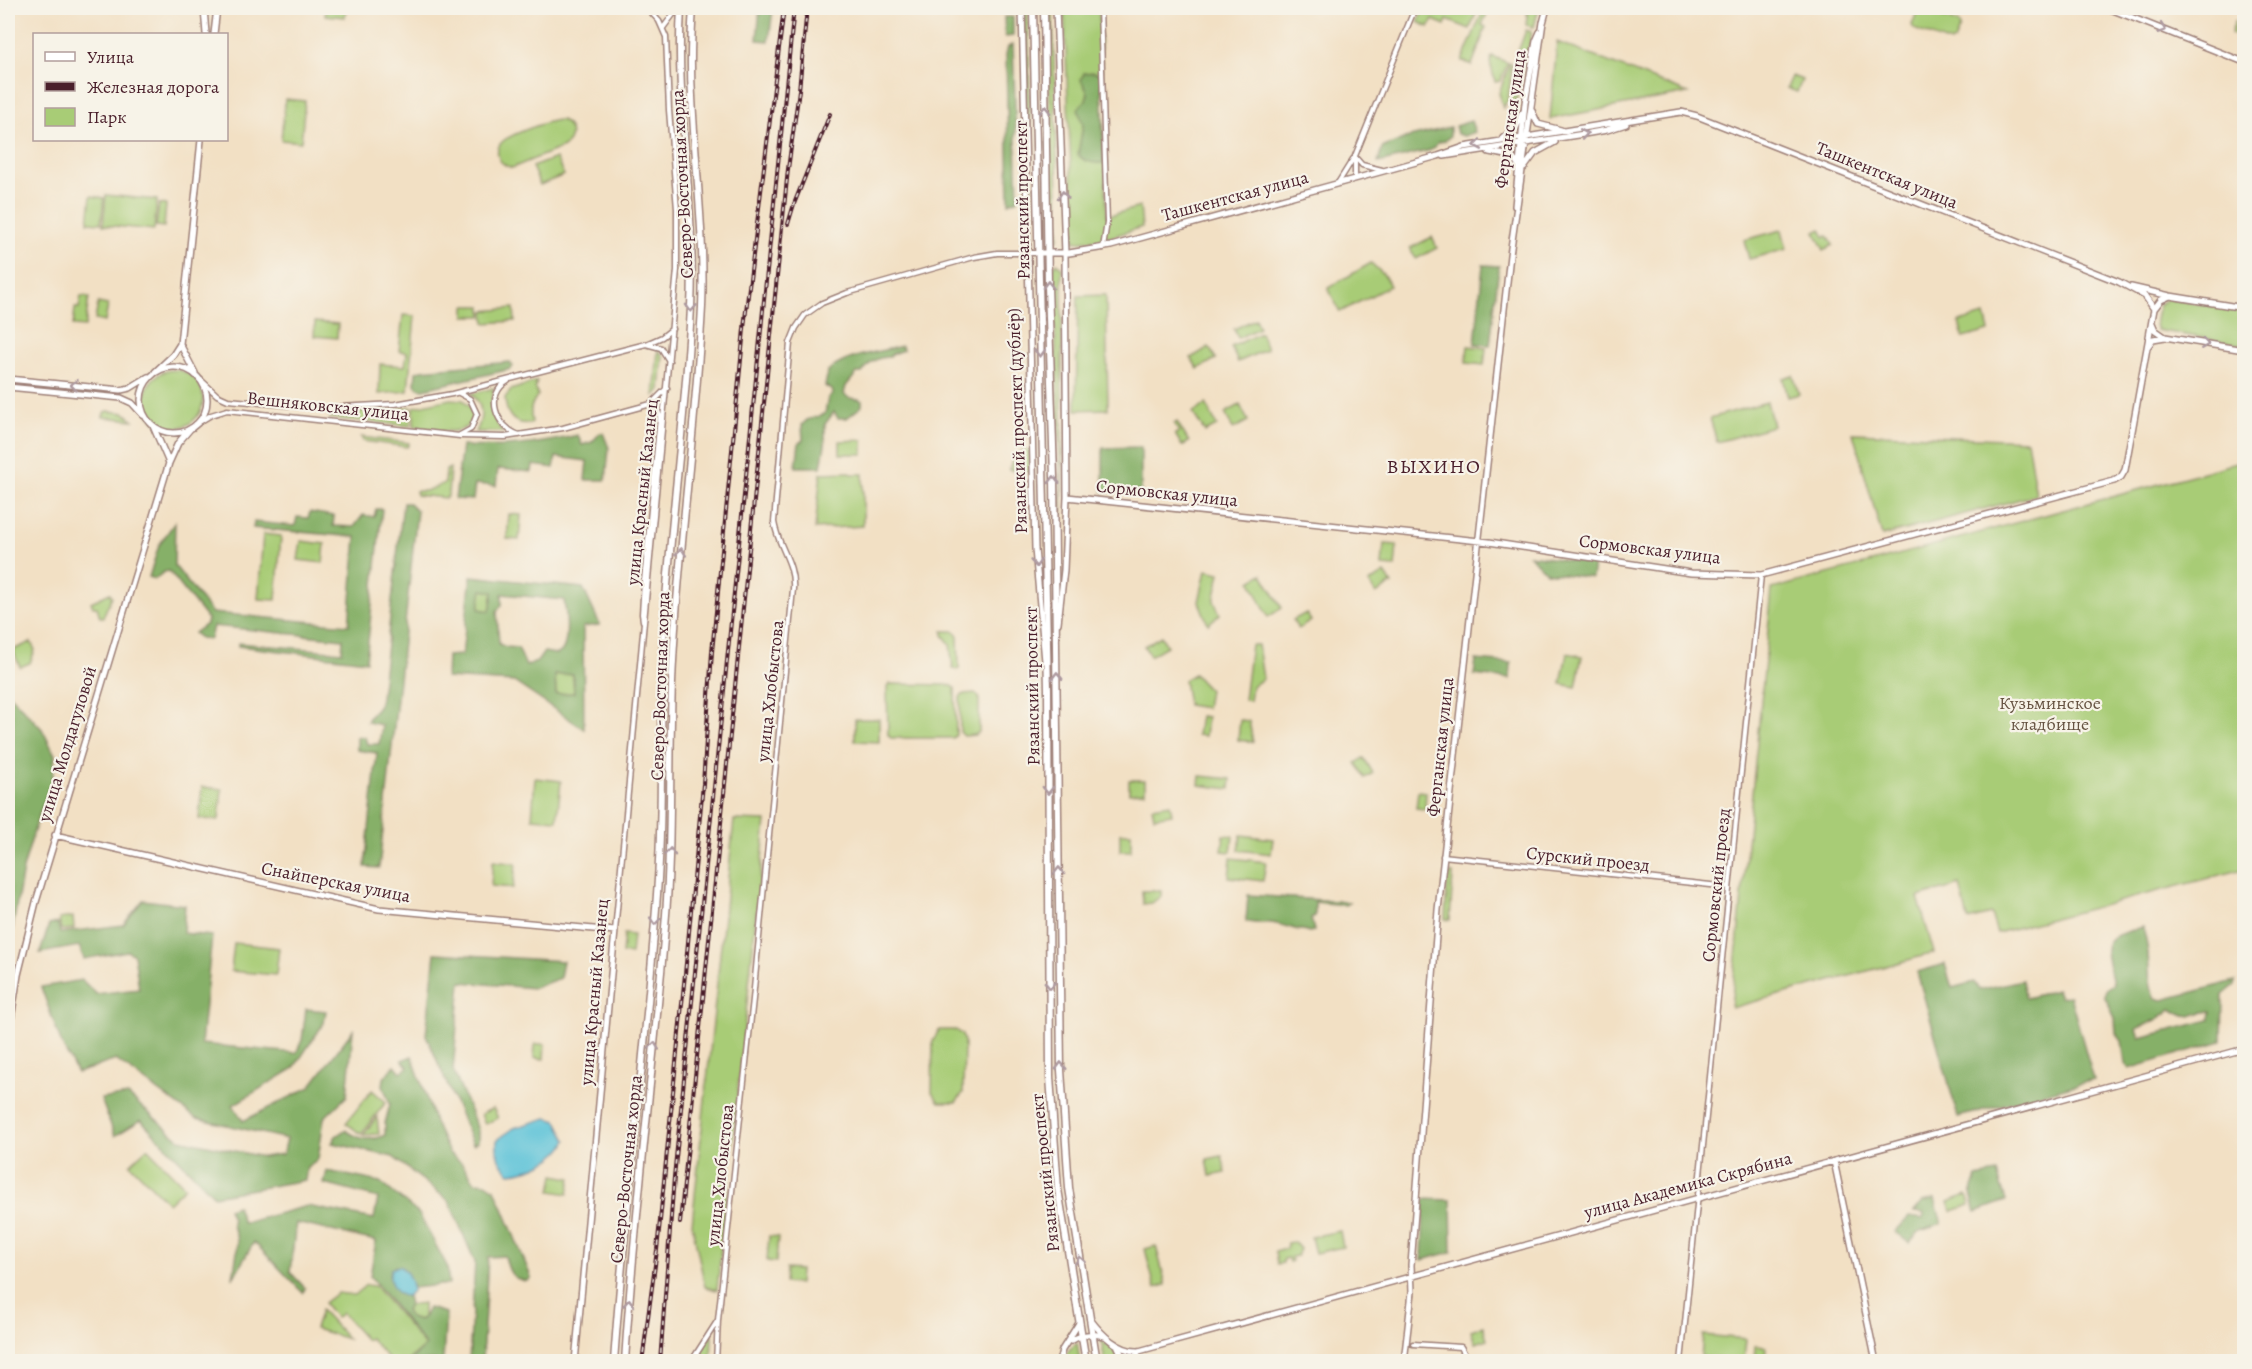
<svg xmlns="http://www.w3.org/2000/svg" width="2252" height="1369" viewBox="0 0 2252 1369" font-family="Alegreya,serif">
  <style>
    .green { fill: #a8cc76; stroke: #797650; stroke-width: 1.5 }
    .forest { fill: #86b067; stroke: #686849; stroke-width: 1.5; fill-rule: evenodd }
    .water { fill: #5bc2d8; stroke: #527082; stroke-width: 1.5 }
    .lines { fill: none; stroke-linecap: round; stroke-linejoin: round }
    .street-casing { stroke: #9e8078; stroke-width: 7 }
    .secondary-casing { stroke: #9e8078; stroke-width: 8 }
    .primary-casing { stroke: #9e8078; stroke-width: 9 }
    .street { stroke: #fff; stroke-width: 4 }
    .secondary { stroke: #fff; stroke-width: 5 }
    .primary { stroke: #fff; stroke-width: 6 }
    .rail-casing { stroke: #4a1f2b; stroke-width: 4 }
    .rail { stroke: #f7f3e8; stroke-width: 1.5; stroke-dasharray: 4.5; stroke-linecap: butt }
    .oneway { stroke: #ae9aa0 }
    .labels { text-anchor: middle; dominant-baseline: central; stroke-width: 4.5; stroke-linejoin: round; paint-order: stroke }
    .street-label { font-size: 18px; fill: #4a1f2b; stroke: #f7f3e8 }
    .park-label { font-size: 18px; fill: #665342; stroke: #f7f3e8 }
    .neighbourhood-label { font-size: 20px; letter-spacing: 1.5px; fill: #4a1f2b; stroke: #f7f3e8 }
  </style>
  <rect width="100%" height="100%" fill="#f7f3e8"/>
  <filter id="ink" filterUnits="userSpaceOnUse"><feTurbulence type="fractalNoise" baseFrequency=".0167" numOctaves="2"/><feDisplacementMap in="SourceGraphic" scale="12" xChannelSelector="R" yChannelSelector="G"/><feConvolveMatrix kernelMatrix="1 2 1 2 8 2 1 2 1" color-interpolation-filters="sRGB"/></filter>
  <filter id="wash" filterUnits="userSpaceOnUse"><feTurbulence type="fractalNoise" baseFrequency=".008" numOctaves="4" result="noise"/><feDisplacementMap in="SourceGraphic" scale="24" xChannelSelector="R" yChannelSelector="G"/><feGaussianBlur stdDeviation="1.35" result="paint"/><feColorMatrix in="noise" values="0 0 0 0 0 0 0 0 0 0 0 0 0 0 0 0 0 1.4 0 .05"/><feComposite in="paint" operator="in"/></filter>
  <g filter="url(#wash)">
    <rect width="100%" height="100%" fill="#f2e0c4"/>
    <path class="green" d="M326 8H346L345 17 325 15Z
      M1024 8H1028L1032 237 1029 236Z
      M1048 8H1053V18L1059 239 1054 241 1052 239Z
      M1064 8H1099L1107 216 1140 207 1142 227 1105 239 1074 242Z
      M1424 8H1478L1470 29 1447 20 1445 25 1433 20 1429 27 1418 22Z
      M1528 8H1539L1534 27 1526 25Z
      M1489 9 1482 25 1486 27 1472 65 1462 61 1483 11Z
      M1922 9 1958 23 1960 27 1954 41 1950 43 1914 29 1912 25 1917 12Z
      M2235 21 2244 24V39L2231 33Z
      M1526 30 1532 32 1516 101H1511L1516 57Z
      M1557 42 1688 93 1550 119Z
      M1492 56 1508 63 1500 81 1495 82 1490 62Z
      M1510 63 1512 64 1508 100 1503 108 1499 93Z
      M1792 76 1802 80 1797 92 1787 88Z
      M285 99 305 101 301 142 281 140Z
      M561 120C573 127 574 139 563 147L512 168C505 166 499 163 498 155 497 151 498 145 502 142 509 135 551 119 561 120Z
      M556 158 564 175 540 185 532 167Z
      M106 195 157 200 154 230 103 225Z
      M91 196 104 198 101 223 88 222Z
      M159 204 166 205 164 227 156 226Z
      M1821 229 1825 237 1828 236 1833 245 1824 250 1815 232Z
      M1782 230 1787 249 1749 259 1744 240Z
      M1432 237 1437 248 1416 259 1410 248Z
      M1057 263 1062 268V514L1053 268Z
      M1371 263 1384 275 1390 286 1340 312 1328 288Z
      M1106 295 1108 409 1076 410 1078 296Z
      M81 296 89 297 85 327 73 326 75 308H79Z
      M2167 299 2244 311V345L2157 330 2155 325 2159 304Z
      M98 303 108 305 105 322 95 320Z
      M465 306H482V316H465Z
      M514 308 515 321 485 323 484 311Z
      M403 315 415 316 408 391 379 394 380 364 405 366 407 352 399 351Z
      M1985 315 1989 331 1963 338 1959 322Z
      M1255 319 1259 328 1238 338 1234 329Z
      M315 322 338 324 337 338 314 336Z
      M1260 333 1267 349 1238 362 1231 347Z
      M1468 346 1486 348 1484 365 1466 363Z
      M1209 347 1216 359 1198 369 1191 358Z
      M658 350 663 356 660 390 654 396Z
      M145 399a29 29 0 1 1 58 0a29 29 0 1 1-58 0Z
      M1793 375 1799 394 1788 397 1783 378Z
      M537 381 535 387 538 395C530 405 530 410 532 423 514 426 506 416 505 398L511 390Z
      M494 388C489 406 492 418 503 432H476C483 418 484 403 470 394Z
      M450 399 463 400C469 405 473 410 472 417 468 440 429 429 414 426V407Z
      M1767 402 1773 426 1717 442 1710 418Z
      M1206 404 1217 426 1205 432 1193 413Z
      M1240 405 1248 421 1233 429 1225 413Z
      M411 407V426L330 418 331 414Z
      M107 411 125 413 133 420 103 417 104 413Z
      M1177 422 1189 442 1182 446 1175 434 1179 432 1174 424Z
      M1853 433 2027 440 2036 495 1882 536Z
      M361 437 409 443V445L407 447 363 441Z
      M863 440V454H840V441Z
      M1022 450H1030L1031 472 1009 470 1014 455H1018Z
      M2244 461V869L1997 933 1991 914 1968 920 1960 885 1918 897 1934 953 1731 1008 1772 589Z
      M450 468 448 496 446 498 416 495V491H426L445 483 446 470Z
      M850 472 851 474H863V526L815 529 821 473Z
      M509 514 521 515 519 540 507 539Z
      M263 534 281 536 276 600 258 599Z
      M301 541 325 544 323 563 298 560Z
      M1384 544 1397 545 1395 567 1382 566Z
      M1206 570 1220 573 1214 601 1220 614 1208 624 1199 602Z
      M1385 573 1392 584 1376 594 1369 583Z
      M1262 574 1282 608 1268 617 1251 581Z
      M481 590 493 591 490 611 479 609Z
      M110 593 112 596 103 617H100L97 607H93L91 602Z
      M1306 613 1311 621 1298 629 1293 620Z
      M943 631H955L958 636 959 669H953L950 644 943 635Z
      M1161 636 1167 646 1150 656 1144 646Z
      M31 642 35 650 30 663 20 667 13 650Z
      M1251 645H1258L1263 679 1252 686 1250 701 1244 700Z
      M1567 653 1582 656 1576 687 1561 684Z
      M573 674 574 693 556 694 555 675Z
      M1194 674 1209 690 1206 708 1188 705 1184 680Z
      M890 684 951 685 955 688 956 735 953 738H891L888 735 887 687Z
      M975 693 979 697V732L975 735 964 736 960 732V697L964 694Z
      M1200 716 1207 717 1205 736 1197 735Z
      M855 719H879V742L855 741Z
      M1240 720 1249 721 1253 742 1238 740Z
      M1364 758 1373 773 1365 778 1356 763Z
      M1200 776 1231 779 1230 789 1199 785Z
      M535 778 561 781 557 820 532 818Z
      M1129 780H1145V792L1129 793Z
      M202 787 222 789 219 820 199 819Z
      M1418 791 1426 792 1425 809 1416 808Z
      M1170 804 1172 814 1154 817 1152 807Z
      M734 820 766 821 717 1290 705 1287 692 1224Z
      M1120 833H1131V851H1120Z
      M1224 835 1233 836 1231 852 1222 851Z
      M1241 835 1273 839 1271 854 1239 850Z
      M1231 858 1266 862 1263 881 1229 877Z
      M493 861 516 864 513 888 491 886Z
      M1448 873 1453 874 1450 920 1445 919Z
      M1142 891H1161V896L1152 903 1143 904Z
      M73 917 74 929 61 930 59 919Z
      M624 934 633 935 631 954 622 953Z
      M234 943 279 948 276 975 231 971Z
      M939 1030H956L962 1035 964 1041 963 1093 956 1102H939L932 1092 933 1041Z
      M535 1044H545L544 1059 534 1058Z
      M372 1090 386 1102 361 1134 346 1123Z
      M493 1108 498 1118 485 1124 481 1114Z
      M377 1117 379 1134 363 1135Z
      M147 1148 185 1187 168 1203 130 1164Z
      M1222 1156 1226 1173 1210 1176 1207 1159Z
      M554 1175 571 1178 568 1194 551 1191Z
      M1967 1195 1970 1205 1952 1211 1948 1202Z
      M1340 1231 1343 1247 1315 1253 1311 1237Z
      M769 1236 778 1237 776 1262 767 1261Z
      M1294 1242 1300 1249 1297 1256 1291 1257 1292 1261 1289 1262 1288 1258 1283 1259V1263L1277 1264 1275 1252 1286 1249 1287 1243Z
      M1156 1246 1166 1285 1155 1288 1145 1249Z
      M786 1269 800 1270 799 1284 785 1283Z
      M366 1285 375 1286 425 1346 407 1361H390L370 1338 366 1340 342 1313 336 1318 324 1303 337 1293 354 1295Z
      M423 1303V1318L418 1321 410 1318 406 1311 409 1305Z
      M321 1310 348 1339 315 1329Z
      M1483 1326 1487 1339 1475 1343 1471 1330Z
      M712 1334 711 1361 695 1362 710 1335Z
      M1703 1335 1746 1339 1744 1361 1701 1357Z
      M1101 1340 1114 1349 1120 1361H1105Z
      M1077 1343 1080 1361H1063L1069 1350Z
      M1755 1346 1766 1347 1765 1361H1754Z"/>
    <path class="forest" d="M760 8H773L769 41 757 40Z
      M1004 17H1013V36L1005 37Z
      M1013 44 1018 199 1009 203 1006 54 1008 47Z
      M1094 72 1102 75 1103 163C1094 164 1083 162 1078 154L1083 125 1078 109 1086 100 1088 93 1081 80 1084 73Z
      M1471 121 1475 132 1464 136 1457 134 1455 126Z
      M1450 127V136L1445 141 1439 142 1431 150 1378 163 1382 148 1406 138Z
      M1483 265 1499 266 1490 345 1475 344Z
      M902 346 903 350 892 354 889 357C876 357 869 363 862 373H857L846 386 844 394 849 398 859 399 862 401V406L847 418H838L834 412 825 424V445L821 467H796L799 443 803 440 802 425 807 420 825 414 828 398 833 394 832 390 825 386 828 371C847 355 879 352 902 346Z
      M510 362 513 366 511 369 424 389 418 388 415 384 416 372 421 370Z
      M600 433H603L609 448 606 480H585L587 461 556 457 554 468 533 465 532 472 498 469 496 486 475 484 473 500 455 499 462 446C504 448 537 445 578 435L582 445 592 442Z
      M1141 447V492H1103V448Z
      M403 503H409L417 511 379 868 365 867 377 753 357 750V737H365L367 744H379L382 725 367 722C370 711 379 713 381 697Z
      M376 509H382L366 661 238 646V643L342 652 343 639 213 626 210 639 200 638 194 633 206 624 207 619 169 571 164 572 155 579 149 577 159 545 175 522 174 565 212 613 349 625 356 537 253 528 254 522 295 526 297 517 308 518 310 512 334 516 333 526 354 527 363 515 374 517Z
      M1529 555 1594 564 1592 578 1546 572Z
      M471 576 583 588 600 625 583 627 584 729 514 682 446 678 447 656 462 655ZM482 590 493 592 490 611 479 609ZM502 594 564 600C566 610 571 651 557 654 553 655 548 652 544 652L537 662 526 666 518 648 506 647 499 644 497 611 502 605ZM573 674 574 693 556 694 555 675Z
      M1476 660 1511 663 1510 679 1474 675Z
      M8 693 42 729 55 755 53 777 36 824 23 869 8 954Z
      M1248 895 1349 902 1346 905 1315 902V916L1311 918 1314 931 1309 932C1303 929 1301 931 1295 929 1287 927 1280 924 1271 923 1262 922 1255 925 1246 921Z
      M143 900 185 905 183 933 212 936 201 1044 296 1053 302 1040 306 1009 326 1011 324 1023 293 1069 233 1105 243 1121 310 1087 353 1030 347 1096 324 1118 318 1159 307 1167 305 1180 214 1196 141 1120 115 1136 101 1099 128 1095 179 1139 263 1157 283 1154 287 1139 196 1118 116 1060 77 1073 62 1045 41 987 82 980 96 994 139 989 134 955 127 951 84 959 79 946 40 953 49 925 58 923 60 933 123 925Z
      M2143 927C2144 933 2146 939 2147 946 2150 961 2147 984 2155 998L2163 1000 2235 981V985L2223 995 2222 1041 2129 1069 2125 1064 2122 1041 2116 1033 2115 1018 2104 995 2107 988 2113 984C2103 940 2097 940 2143 927ZM2171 1009C2197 1025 2189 1010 2211 1012L2210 1020 2140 1038 2137 1029 2158 1019Z
      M435 953 563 961 560 978 534 988 461 982 453 1070 478 1130V1142L473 1144 426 1035Z
      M1945 964 1952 988 1974 982 1979 990 2022 980 2026 998 2057 990 2060 997 2070 996 2094 1080 1958 1117 1917 972Z
      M412 1056 435 1123 449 1153 461 1162 475 1182 486 1183 495 1189 531 1277 527 1281C511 1280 508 1270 505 1256L488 1257 482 1361H469L475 1262 449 1201 393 1157 332 1143 336 1136 345 1130C359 1139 369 1142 385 1135V1123L390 1104 383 1086 384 1078 395 1065 401 1072 408 1067 402 1060Z
      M327 1171 380 1182 419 1214 447 1266 449 1284 413 1288 404 1269 396 1266 391 1269 389 1275 398 1294 407 1296 409 1305 406 1311 410 1318 418 1321 423 1318 428 1308 446 1313 443 1361H409L426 1346 370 1276 376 1241 296 1223 290 1272 305 1288 303 1293 254 1242 233 1278C235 1260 242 1240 232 1226V1219L228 1209 237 1206 243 1223 307 1206 374 1219 378 1198 324 1184Z
      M1997 1173 2006 1201 1976 1212 1971 1194 1977 1177Z
      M1424 1199 1451 1200 1452 1252 1422 1260Z
      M1935 1199 1942 1224 1920 1231 1909 1243 1895 1232 1909 1217 1923 1219 1924 1213 1914 1212 1923 1202Z"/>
    <path class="water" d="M547 1118 557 1121 567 1140C559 1160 530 1171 510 1173 498 1163 496 1154 497 1140L514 1128Z
      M399 1266C407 1270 413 1282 412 1291L407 1296C395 1297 387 1280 391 1269Z"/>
  </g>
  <g filter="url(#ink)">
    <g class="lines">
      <g class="street-casing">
        <path id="street" d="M1100 8 1107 222 1103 248
          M663 28 678 8
          M1355 157 1362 165 1382 170
          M1355 178V156L1415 8
          M1338 183 1353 159
          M646 344 661 348 669 361
          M201 380 217 395 228 400 321 408 395 404 452 394 646 344 662 337 672 329
          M508 381C484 395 496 427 519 435
          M459 393 470 399 477 414 471 429 460 435
          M196 424 211 415 227 410 460 436 505 437 563 428 651 404 667 388
          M643 621 642 614 644 581 660 417 658 411 651 404
          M1443 856 1729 887
          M615 931 677 270V209L669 110 666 37 659 21 647 8
          M1413 1344 1461 1347 1469 1362
          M691 1362 718 1320
          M716 1362 718 1320 753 999 793 589C795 563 778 547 774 522L790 343 796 328 805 315 822 303 847 293 974 257 997 253H1037
          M1681 1362 1761 575"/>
      </g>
      <g class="secondary-casing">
        <path id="secondary" d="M204 8 206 34
          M1022 8 1035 549 1045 661
          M1056 8 1065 253 1067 497 1064 570 1058 623
          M2108 8 2244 62
          M1543 23 1547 8
          M214 34 217 8
          M1532 111 1538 124 1561 130
          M1503 138 1516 128 1522 113
          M1489 152 1511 156 1518 165
          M1444 156 1584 134 1607 130 1626 124
          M1524 168 1535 153 1555 142
          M1515 206 1525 103 1536 41 1540 32
          M1037 253H1069L1111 246 1438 156 1464 147 1681 112 1697 116 2119 282 2145 296 2154 309
          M2131 287 2170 296 2244 308
          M2152 323 2155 330 2165 337
          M180 344 195 373
          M2148 346 2153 339 2165 337 2244 350
          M141 400a33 33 0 1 1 66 0a33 33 0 1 1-66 0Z
          M155 372 173 355 180 344 201 140
          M8 379 121 390 130 388 148 377
          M8 387 121 398 132 403 143 415
          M153 426 169 463
          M1067 497 1489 542 1691 573 1761 575 2114 481 2121 477 2125 470 2154 309 2161 300 2170 296
          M55 835 379 909 615 931 575 1362
          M8 1038 18 975 36 902 169 463 178 443 191 428
          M1834 1161 1876 1362
          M1090 1319C1101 1334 1119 1352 1139 1351L2244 1049
          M1071 1341C1081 1334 1092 1333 1104 1336
          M1118 1347 1125 1362
          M1059 1362 1062 1350 1079 1323
          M1131 1362 1139 1351
          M1404 1362 1412 1292 1411 1265 1438 910 1510 255 1543 22"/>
      </g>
      <g class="primary-casing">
        <path id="primary" d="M1033 8 1048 689 1050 1077 1058 1189 1086 1362
          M1044 8 1048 286 1054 477 1061 1070 1069 1188 1097 1362
          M614 1362C625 1200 648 1040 658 879 664 790 658 702 665 613 672 511 686 410 691 307 696 207 675 108 681 8
          M625 1362C634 1216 653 1072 665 927 673 838 668 750 673 661 679 543 696 425 702 307 705 236 695 167 692 96 690 67 691 37 693 8"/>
      </g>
      <use href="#street" class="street"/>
      <use href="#secondary" class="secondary"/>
      <use href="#primary" class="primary"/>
      <g class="rail-casing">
        <path id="rail" d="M788 224 794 204 830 114
          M680 1223 788 169 799 90 807 8
          M642 1362 657 1250 685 974 703 784 712 652 745 319 784 8
          M660 1362 674 1177 794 8"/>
      </g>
      <use href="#rail" class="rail"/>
    </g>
    <defs><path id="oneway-chevron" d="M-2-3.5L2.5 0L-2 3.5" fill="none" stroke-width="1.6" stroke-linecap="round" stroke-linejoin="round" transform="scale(1.5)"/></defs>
    <g class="oneway">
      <use href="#oneway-chevron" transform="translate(2162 29) rotate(20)"/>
      <use href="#oneway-chevron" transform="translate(1045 110) rotate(-91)"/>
      <use href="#oneway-chevron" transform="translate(1584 134) rotate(-10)"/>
      <use href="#oneway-chevron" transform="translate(1478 145) rotate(170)"/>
      <use href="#oneway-chevron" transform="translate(1063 195) rotate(-92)"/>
      <use href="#oneway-chevron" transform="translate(1048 285) rotate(-91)"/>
      <use href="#oneway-chevron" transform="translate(691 308) rotate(93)"/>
      <use href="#oneway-chevron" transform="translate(2205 344) rotate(9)"/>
      <use href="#oneway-chevron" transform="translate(1040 353) rotate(88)"/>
      <use href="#oneway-chevron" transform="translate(74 385) rotate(-174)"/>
      <use href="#oneway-chevron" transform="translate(1054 480) rotate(-91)"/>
      <use href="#oneway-chevron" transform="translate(681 552) rotate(-84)"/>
      <use href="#oneway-chevron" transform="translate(1036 563) rotate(86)"/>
      <use href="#oneway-chevron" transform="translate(1057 676) rotate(-91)"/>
      <use href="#oneway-chevron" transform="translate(1048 790) rotate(90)"/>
      <use href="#oneway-chevron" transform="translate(670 852) rotate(-87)"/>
      <use href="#oneway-chevron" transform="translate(1059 871) rotate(-91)"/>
      <use href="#oneway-chevron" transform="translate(655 921) rotate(95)"/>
      <use href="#oneway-chevron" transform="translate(1050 985) rotate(89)"/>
      <use href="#oneway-chevron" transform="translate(654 1046) rotate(-84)"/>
      <use href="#oneway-chevron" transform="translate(1061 1066) rotate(-92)"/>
      <use href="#oneway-chevron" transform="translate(1080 1260) rotate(-99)"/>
      <use href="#oneway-chevron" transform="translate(629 1303) rotate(-86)"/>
    </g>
  </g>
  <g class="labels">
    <g class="street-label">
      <text transform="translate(1510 119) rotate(-82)">Ферганская улица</text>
      <text transform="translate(1887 175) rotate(22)">Ташкентская улица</text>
      <text transform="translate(682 184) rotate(-93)">Северо-Восточная хорда</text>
      <text transform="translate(1235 196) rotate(-15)">Ташкентская улица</text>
      <text transform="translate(1022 200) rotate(-91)">Рязанский проспект</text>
      <text transform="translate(328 406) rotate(6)">Вешняковская улица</text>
      <text transform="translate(1017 421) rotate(-92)">Рязанский проспект (дублёр)</text>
      <text transform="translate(642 492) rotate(-84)">улица Красный Казанец</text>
      <text transform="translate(1167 493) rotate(6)">Сормовская улица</text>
      <text transform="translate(1650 549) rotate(7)">Сормовская улица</text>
      <text transform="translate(660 686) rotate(-88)">Северо-Восточная хорда</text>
      <text transform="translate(1032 686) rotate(-91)">Рязанский проспект</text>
      <text transform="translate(770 691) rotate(-84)">улица Хлобыстова</text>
      <text transform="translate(67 744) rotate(-73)">улица Молдагуловой</text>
      <text transform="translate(1440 747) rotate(-84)">Ферганская улица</text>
      <text transform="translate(1588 859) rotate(6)">Сурский проезд</text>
      <text transform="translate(336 882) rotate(11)">Снайперская улица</text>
      <text transform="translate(1716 885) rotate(-84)">Сормовский проезд</text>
      <text transform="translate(594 992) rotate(-85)">улица Красный Казанец</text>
      <text transform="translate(626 1169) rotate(-84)">Северо-Восточная хорда</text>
      <text transform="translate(1045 1173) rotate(-96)">Рязанский проспект</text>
      <text transform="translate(720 1175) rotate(-84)">улица Хлобыстова</text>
      <text transform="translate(1688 1185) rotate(-15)">улица Академика Скрябина</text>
    </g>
    <g class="park-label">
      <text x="2050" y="703">Кузьминское<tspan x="2050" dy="21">кладбище</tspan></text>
    </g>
    <g class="neighbourhood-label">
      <text x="1434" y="466">ВЫХИНО</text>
    </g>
  </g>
  <rect width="2252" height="1369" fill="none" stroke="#f7f3e8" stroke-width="30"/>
  <rect x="33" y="33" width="195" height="108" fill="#f7f3e8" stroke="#b29e9c" stroke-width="1.5"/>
  <rect x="45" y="52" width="30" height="9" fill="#ffffff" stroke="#b29e9c" stroke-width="1.5"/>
  <text x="87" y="63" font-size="18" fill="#4a1f2b">Улица</text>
  <rect x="45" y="82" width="30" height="9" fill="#4a1f2b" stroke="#b29e9c" stroke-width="1.5"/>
  <text x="87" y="93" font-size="18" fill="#4a1f2b">Железная дорога</text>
  <rect x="45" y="108" width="30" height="18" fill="#a8cc76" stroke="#b29e9c" stroke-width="1.5"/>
  <text x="87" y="123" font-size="18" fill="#4a1f2b">Парк</text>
</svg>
